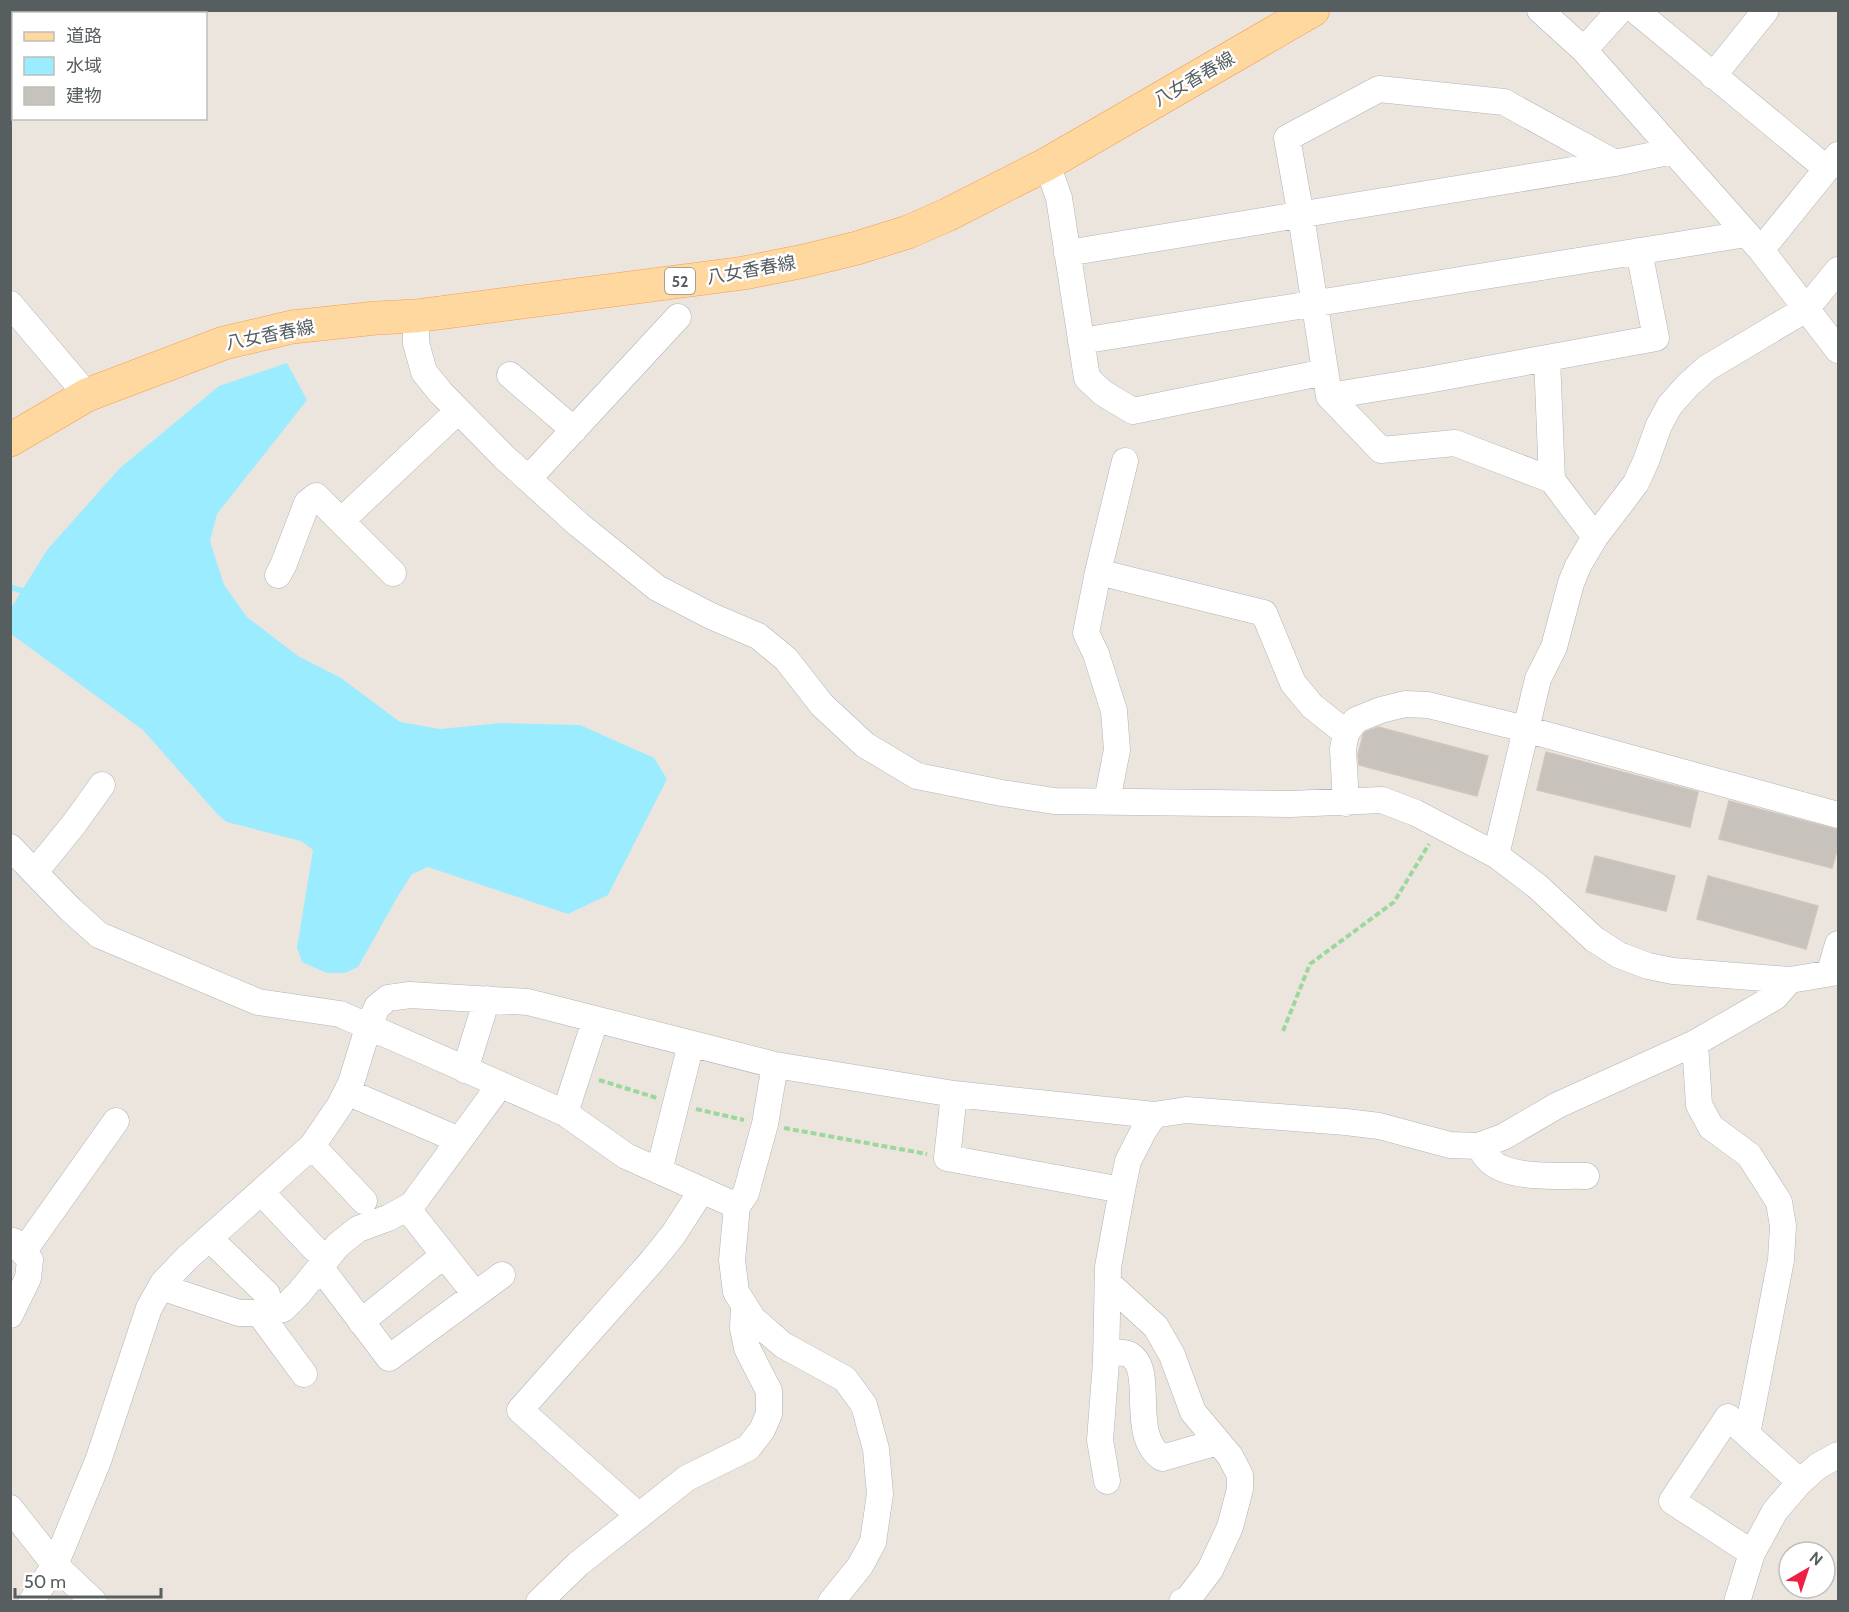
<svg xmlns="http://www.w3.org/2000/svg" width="1849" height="1612" viewBox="0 0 1849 1612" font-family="Cabin,'Noto Sans JP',sans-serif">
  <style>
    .water { fill: #9becff }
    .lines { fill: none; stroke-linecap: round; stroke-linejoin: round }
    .stream { stroke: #9becff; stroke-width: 6 }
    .building { fill: #c8c2bd; stroke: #d0c5bd; stroke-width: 1.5 }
    .minor-casing { stroke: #afb4b7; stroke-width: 27 }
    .major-casing { stroke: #f69d4d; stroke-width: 34 }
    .path { stroke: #9cd79c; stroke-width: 4; stroke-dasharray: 6 3; stroke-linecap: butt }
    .minor { stroke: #fff; stroke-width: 26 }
    .major { stroke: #ffd8a0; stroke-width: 33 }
    .labels { text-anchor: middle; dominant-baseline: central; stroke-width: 5; stroke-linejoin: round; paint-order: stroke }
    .shield { fill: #fff; stroke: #898e90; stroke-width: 1.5 }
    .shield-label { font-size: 16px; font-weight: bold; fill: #575e60 }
    .street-label { font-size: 18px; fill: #575e60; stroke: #fff }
  </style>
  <rect width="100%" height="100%" fill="#ece5de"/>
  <path class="water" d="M287 363 307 400 217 514 210 541 224 585 247 617 298 656 341 678 400 722 440 729 502 723 580 725 654 758 667 779 608 895 568 914 428 867 412 874 398 896 358 967 345 973H327L302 962 297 948 313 850 301 841 227 822 218 815 143 730 11 634V608L47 550 120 468 219 386Z"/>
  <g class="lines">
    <path class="stream" d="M10 587 28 593"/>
  </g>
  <path class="building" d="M1378 727 1488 756 1477 796 1359 765 1358 755 1363 735 1365 732Z
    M1546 752 1698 792 1690 827 1537 790Z
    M1729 801 1839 830V843L1832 868 1719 839Z
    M1595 856 1675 876 1666 911 1586 892Z
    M1708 876 1818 906 1806 949 1697 919Z"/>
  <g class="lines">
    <g class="minor-casing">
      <path id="minor" d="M1540 10 1584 50 1761 250 1838 350
        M1635 10 1827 169
        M1584 50 1620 10
        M1713 76 1766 10
        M1047 164 1059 198 1087 378 1103 393 1133 411 1325 372
        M1761 250 1838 155
        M1067 253 1615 163 1673 151
        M10 304 87 395
        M416 316V343L424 372 441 393 504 457 578 524 657 588 711 616 758 636 786 659 822 705 865 745 917 776 1002 793 1054 801 1291 804 1382 800 1416 813 1496 855 1537 886 1594 939 1619 955 1648 966 1673 971 1790 980 1838 972
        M1081 341 1746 234
        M1547 358 1552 480
        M510 375 574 430
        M1329 396 1428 380 1656 338 1639 251
        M528 479 678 317
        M1595 537 1552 480 1455 443 1381 450 1329 396 1301 216 1287 138 1379 89 1504 102 1615 163
        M1098 572 1125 461
        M393 573 341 521 458 411
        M278 575 283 566 307 503 316 496 341 521
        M1107 801 1117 750 1114 711 1096 654 1086 633 1098 572 1264 613 1293 683 1312 706 1346 733
        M1346 803 1343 749 1346 733 1356 720 1381 710 1405 704 1428 705 1525 729 1838 815
        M10 847 70 909 99 935 258 1002 340 1014 565 1113 626 1156 737 1206
        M1496 855 1538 679 1554 647 1571 583 1578 566 1595 537 1636 483 1646 461 1659 425 1670 405 1688 385 1707 368 1806 309 1838 270
        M35 872 74 824 102 785
        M1830 972 1838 944
        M1695 1043 1699 1105 1711 1127 1749 1155 1779 1202 1783 1226 1781 1260 1747 1434
        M775 1065 765 1124 746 1193 737 1206 732 1260 736 1292 753 1319 783 1345 845 1379 864 1405 876 1449 880 1494 873 1542 860 1566 831 1602
        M465 1070 487 999
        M347 1092 459 1140
        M954 1094 947 1158 1122 1190 1128 1161 1144 1130 1154 1115
        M565 1113 595 1021
        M312 1146 364 1201
        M1478 1146C1482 1151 1485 1157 1490 1161 1511 1180 1560 1175 1586 1176
        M659 1171 691 1044
        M261 1192 315 1249
        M407 1208 475 1294
        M209 1238 267 1294
        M23 1252 116 1121
        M320 1267 389 1358 502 1275
        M1108 1283 1156 1327 1172 1355 1193 1412 1230 1456 1240 1475V1489L1230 1527 1210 1570 1188 1599 1182 1602
        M161 1287 239 1313H266L283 1309 299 1293 338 1245 358 1229 388 1218 412 1205 500 1085
        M259 1313 304 1374
        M10 1315 28 1278 30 1260 13 1241
        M361 1322 444 1255
        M1106 1353C1113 1353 1123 1351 1130 1355 1156 1370 1128 1434 1162 1458L1218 1442
        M1107 1481 1100 1440 1106 1362 1108 1267 1122 1190
        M10 1508 55 1565 94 1602
        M639 1516 520 1410 652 1261 673 1235 702 1190
        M1752 1553 1672 1501 1728 1417 1800 1482
        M31 1602 55 1565 98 1461 149 1308 163 1283 187 1258 312 1146 340 1105 351 1083 368 1028 377 1007 388 998 410 995 528 1002 775 1065 954 1094 1154 1115 1186 1110 1346 1122 1379 1126 1450 1145 1478 1146 1503 1137 1558 1105 1695 1043 1775 997 1790 980
        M539 1602 578 1564 687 1478 748 1448 762 1430 769 1414V1391L747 1348 743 1328 744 1305
        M1737 1602 1752 1553 1775 1511 1800 1482 1818 1466 1838 1455"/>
    </g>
    <g class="major-casing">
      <path id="major" d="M10 440 87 395 224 343 292 327 376 318 416 316 744 273 804 261 857 248 908 232 947 215 1047 164 1313 10"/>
    </g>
    <path class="path" d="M1283 1031 1310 964 1394 902 1429 844
      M599 1080 657 1098
      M696 1109 744 1120
      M784 1128 927 1154"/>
    <use href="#minor" class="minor"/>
    <use href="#major" class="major"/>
  </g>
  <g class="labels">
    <rect class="shield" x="665" y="268" width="30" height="26" rx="4.5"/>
    <g class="shield-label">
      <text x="680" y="281">52</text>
    </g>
    <g class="street-label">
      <text transform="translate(1194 79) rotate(-30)">八女香春線</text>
      <text transform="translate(751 270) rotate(-10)">八女香春線</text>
      <text transform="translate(270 335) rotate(-11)">八女香春線</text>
    </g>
  </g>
  <rect width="1849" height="1612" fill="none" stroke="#575e60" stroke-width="24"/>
  <rect x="12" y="12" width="195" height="108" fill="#ffffff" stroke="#bcbfbf" stroke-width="1.5"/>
  <rect x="24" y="32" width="30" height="9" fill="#ffd8a0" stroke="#bcbfbf" stroke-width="1.5"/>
  <text x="66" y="42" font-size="18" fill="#575e60">道路</text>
  <rect x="24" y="57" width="30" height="18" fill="#9becff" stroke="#bcbfbf" stroke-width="1.5"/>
  <text x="66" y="72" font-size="18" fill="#575e60">水域</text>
  <rect x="24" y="87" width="30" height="18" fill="#c8c2bd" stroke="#bcbfbf" stroke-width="1.5"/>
  <text x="66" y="102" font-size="18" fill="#575e60">建物</text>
  <g transform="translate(1807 1570) rotate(39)"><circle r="28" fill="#ffffff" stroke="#bcbfbf" stroke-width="1.5"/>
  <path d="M0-4.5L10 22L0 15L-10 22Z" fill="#ee2144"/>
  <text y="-9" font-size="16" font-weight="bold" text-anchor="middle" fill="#575e60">N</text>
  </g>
  <path d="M15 1588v9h146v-9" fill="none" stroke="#575e60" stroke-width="3"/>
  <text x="24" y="1588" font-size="18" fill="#575e60" stroke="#ffffff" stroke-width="4.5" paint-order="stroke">50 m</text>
</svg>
